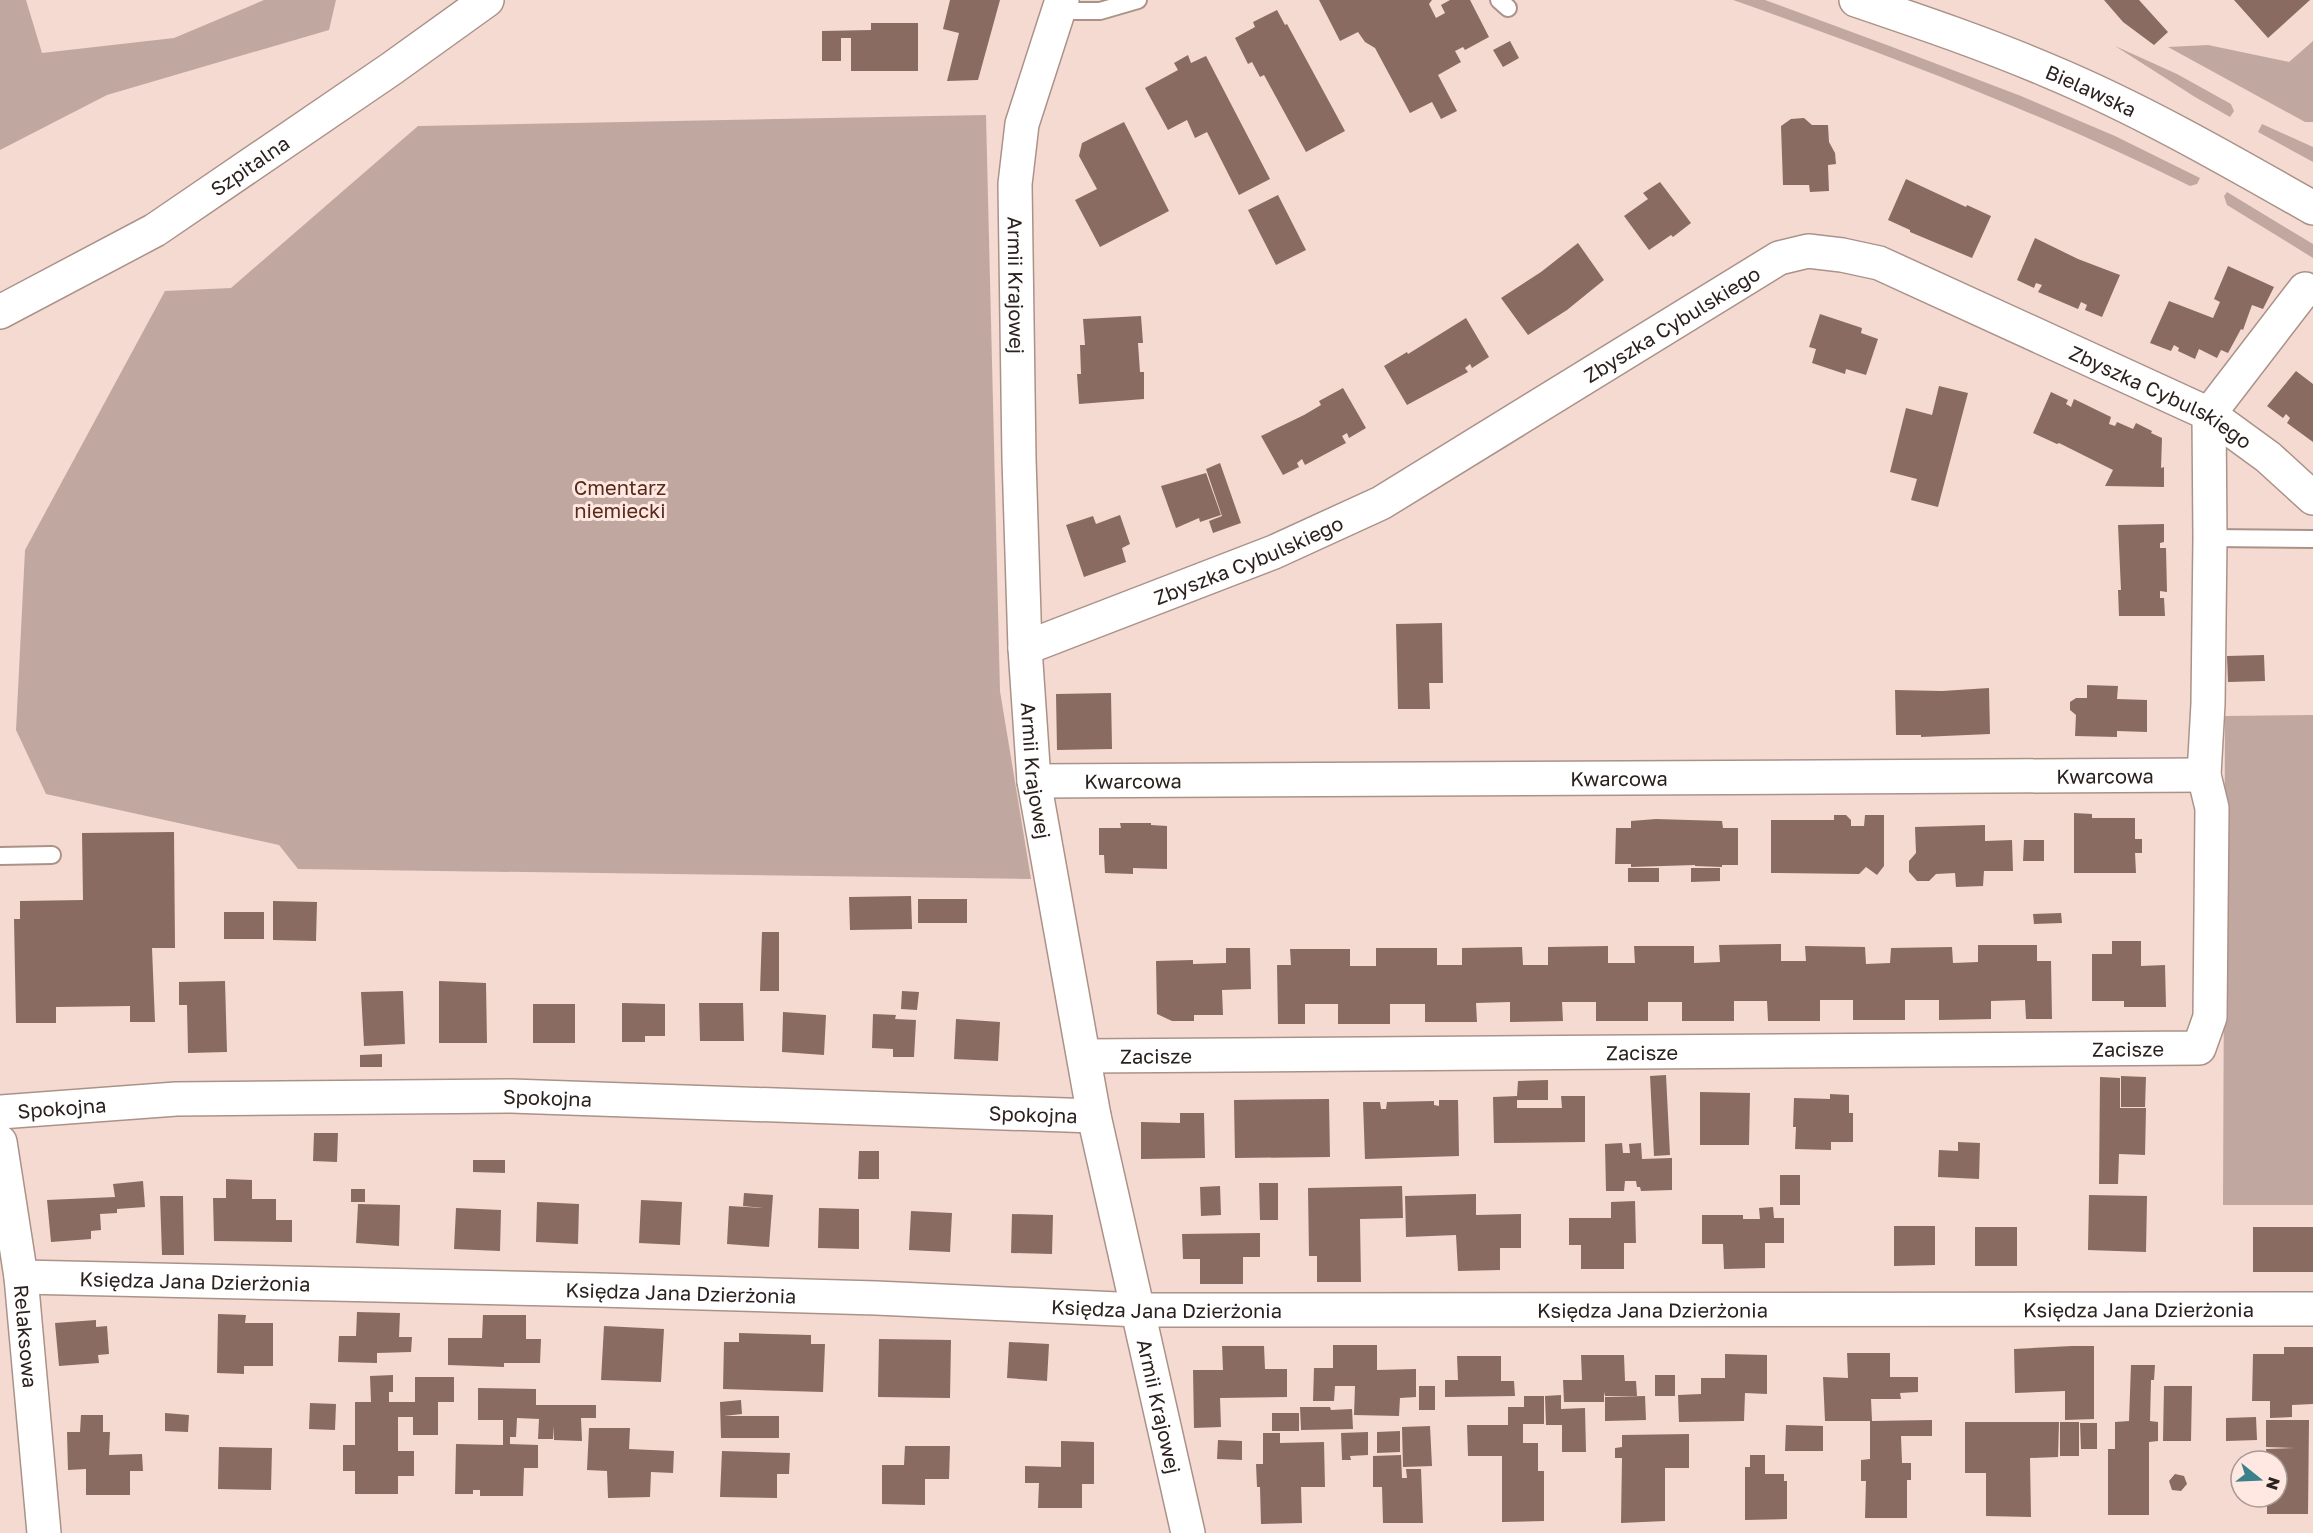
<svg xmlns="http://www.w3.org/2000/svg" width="2313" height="1533" viewBox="0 0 2313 1533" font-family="'Golos Text',sans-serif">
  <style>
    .green { fill: #c0a8a1 }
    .building { fill: #896b61 }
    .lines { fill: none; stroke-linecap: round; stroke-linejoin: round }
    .lane-casing { stroke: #ab9289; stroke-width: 20 }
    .street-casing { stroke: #ab9289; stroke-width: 36 }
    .secondary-casing { stroke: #ab9289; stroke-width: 36 }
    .lane { stroke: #fff; stroke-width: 16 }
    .street { stroke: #fff; stroke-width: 33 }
    .secondary { stroke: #fff; stroke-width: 33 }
    .labels { text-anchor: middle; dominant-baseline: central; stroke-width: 6; stroke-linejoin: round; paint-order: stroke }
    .street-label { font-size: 20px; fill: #2b211e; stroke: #fee8e1 }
    .park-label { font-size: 20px; fill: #572a1a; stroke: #fee8e1 }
  </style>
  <rect width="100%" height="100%" fill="#f5dad1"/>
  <path class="green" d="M0 0H26L42 53 174 38 264 0H336L329 30 107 95 0 150Z
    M1733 0H1765L1887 45 2021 96 2115 136 2200 178 2197 184 2190 186C2042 113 1888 55 1733 0Z
    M2313 41V122H2305L2168 47 2208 45 2289 62Z
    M2115 46 2177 74 2231 104 2234 111 2230 117 2195 97Z
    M986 115 1000 691 1031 879 298 869 279 845 46 794 16 730 25 550 165 291 231 288 418 126Z
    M2262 124 2313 147V162L2258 132Z
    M2227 192 2313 244V258L2227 205 2224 196Z
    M2313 715V1205H2223L2225 716Z"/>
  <path class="building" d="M950 0H1000L978 80 947 81 959 33 943 29Z
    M1319 0H1432L1429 4 1436 18 1445 13 1441 5 1450 0H1470L1489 37 1465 50 1463 47 1455 51 1461 62 1438 75 1457 111 1441 119 1432 102 1410 113 1375 48 1365 42 1358 32 1340 41Z
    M2104 0H2139L2168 32 2154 45 2123 22Z
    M2234 0H2310L2268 38Z
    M1277 10 1285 25 1287 24 1345 131 1306 152 1264 75 1260 77 1252 62 1248 64 1235 38 1255 27 1253 22Z
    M871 23H918V71H851V38H841V61H822V31L871 30Z
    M1510 41 1519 58 1503 67 1493 50Z
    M1188 55 1191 63 1206 56 1270 179 1239 195 1207 132 1195 138 1187 120 1168 130 1145 88 1178 70 1174 63Z
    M1804 118 1812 125H1828L1829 142 1835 153 1836 164 1828 165 1829 191 1810 192 1809 185H1783L1781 126 1791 119Z
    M1124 122 1169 211 1100 247 1075 200 1097 189 1079 156 1082 143Z
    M1906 179 1966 207 1967 205 1991 216 1972 258 1910 232V230L1888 220Z
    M1660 182 1691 223 1673 237 1671 235 1649 250 1624 216 1648 199 1643 193Z
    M1278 195 1306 250 1276 265 1248 210Z
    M2035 238 2078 259 2120 275 2102 317 2085 310 2087 305 2081 302 2078 309 2038 292 2042 285 2036 283 2034 288 2017 280Z
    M1578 243 1604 280 1567 310 1528 335 1501 298 1541 272Z
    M2228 266 2274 287 2263 309 2252 305 2243 330 2241 329 2228 353 2221 350 2217 358 2199 349 2195 359 2178 351 2179 348 2174 345 2171 351 2150 343 2169 301 2213 318 2220 302 2214 299Z
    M1820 314 1862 328 1861 333 1878 339 1866 375 1846 369 1845 374 1812 363 1816 349 1809 347Z
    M1141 316 1143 343H1138L1140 372H1144V399L1079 404 1077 374H1081L1080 345H1085L1083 319Z
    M1466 318 1489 357 1472 368 1470 364 1465 368 1468 372 1407 405 1384 366 1407 352 1408 354Z
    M2296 371 2313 384V442L2287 423 2290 418 2286 414 2283 418 2267 406Z
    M1939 386 1968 393 1938 507 1911 500 1917 479 1890 472 1906 408 1932 415Z
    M1343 388 1366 428 1349 438 1347 433 1342 436 1346 443 1305 465 1302 459 1297 463 1299 467 1283 475 1261 436 1304 415 1321 405 1319 401Z
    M2051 392 2068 400 2066 404 2071 407 2074 399 2111 417 2109 424 2115 426 2117 422 2133 429 2136 423 2152 431 2151 433 2162 438 2161 468 2164 467V487L2105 486 2113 470 2059 443 2057 444 2033 433Z
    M1220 463 1241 523 1213 533 1209 521 1222 516 1206 469Z
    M1206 473 1221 515 1200 522 1199 518 1176 528 1161 486Z
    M1120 515 1130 544 1122 548 1126 562 1084 577 1066 525 1093 516 1096 524Z
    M2164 524V542L2160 543V548H2166L2167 592 2160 591V598H2164L2165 616H2119L2118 590H2121L2118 525Z
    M1442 623 1443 683H1429L1430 709H1398L1396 624Z
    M2264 655 2265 681 2228 682 2227 656Z
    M2087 685 2118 686 2117 699 2147 700V732L2117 731V737L2075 736 2076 715 2070 710V702L2076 698H2087Z
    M1989 688 1990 734 1921 737V735H1896L1895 690 1942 691Z
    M1111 693 1112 749 1057 750 1056 694Z
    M2074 813 2092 814V818H2135V839H2142V853H2135L2136 873H2074Z
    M1834 815H1846L1851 820V826H1864L1865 815H1884V866L1877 875 1866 867 1859 874 1771 873V820H1834Z
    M1656 819 1722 821 1723 828H1738V865H1722V867L1695 866V865L1631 867V864H1615L1616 828H1631V821Z
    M1120 823H1151V825L1167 826V869L1133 868V874L1105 873 1104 855H1099V828H1121Z
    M1985 825V841L2012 840 2013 871H1984L1983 886 1956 887 1955 873 1936 874 1929 881H1917L1909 872V861L1916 853 1915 827Z
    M174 832 175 948H152L155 1022H130V1006L56 1007V1023H16L14 919H20V901L83 900 82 833Z
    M2024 840H2044V861H2023Z
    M1628 868H1659V882H1628Z
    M1691 868H1720V881L1691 882Z
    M911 896 912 929 850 930 849 897Z
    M918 899H967V923H918Z
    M273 901 317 902 316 941 273 940Z
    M224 912H264V939H224Z
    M2061 913 2062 923 2034 924 2033 914Z
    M762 932H779V991H760Z
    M2112 941H2141V966L2165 965 2166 1007H2124V1001H2092V954H2112Z
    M1781 944V961H1806L1805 946 1865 947 1866 964 1890 963 1891 948 1952 947 1953 963 1978 962V945H2037V961H2051L2052 1019H2026L2025 1000 1991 1001V1019L1939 1020V1000H1905V1020H1853V1000H1820V1021H1768L1767 1001H1734V1021H1682V1002H1648V1021H1596V1002H1562L1563 1021 1510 1022V1002L1476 1003 1477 1022H1425V1004H1390V1024H1338V1004H1305V1024H1278L1277 965H1291L1290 949H1350V966H1376V948H1437V965H1462V948L1522 947 1523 965H1548V947L1608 946V963H1635L1634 946H1694V963L1720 962 1719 945Z
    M1226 948H1250L1251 989 1222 990 1223 1015H1194V1021H1172L1157 1014 1156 961 1193 960V964L1226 963Z
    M225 981 227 1052 188 1053 187 1005H179V982Z
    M439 981 486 983 487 1043H439Z
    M403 991 405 1044 364 1046 361 992Z
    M902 991 919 992 917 1010 901 1009Z
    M622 1003 665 1004V1036H645V1042H622Z
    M699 1003H743L744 1041H700Z
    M533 1004H575V1043H533Z
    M783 1012 826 1015 824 1055 782 1052Z
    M873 1014 896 1015 895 1019 916 1020 914 1057H893V1049L872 1048Z
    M956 1019 1000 1022 998 1061 954 1059Z
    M382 1054V1067H360V1055Z
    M1666 1075 1670 1155 1654 1156 1650 1076Z
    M2121 1076 2146 1077 2145 1107H2121Z
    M2100 1077 2120 1078V1108H2146L2145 1155 2119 1154 2118 1184H2099Z
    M1548 1080V1100H1517V1108H1562L1561 1096H1585V1142L1494 1143 1493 1097 1517 1096 1518 1081Z
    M1700 1092 1750 1093 1749 1145H1700Z
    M1830 1094 1849 1095V1113H1853V1142H1831V1150L1795 1149 1796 1127H1793L1794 1098 1830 1099Z
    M1329 1099 1330 1157 1235 1158 1234 1100Z
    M1439 1100H1458L1459 1156 1365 1159 1363 1102H1380L1381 1109H1386L1387 1102 1434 1101V1105L1439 1106Z
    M1180 1113H1204L1205 1158 1141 1159V1122L1180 1123Z
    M314 1133H338L337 1162 313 1161Z
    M1958 1142 1980 1143 1979 1179 1938 1177 1939 1150 1958 1151Z
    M1622 1143 1623 1153H1630L1629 1144 1641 1143 1642 1159 1672 1158V1190L1641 1191 1640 1187H1637L1636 1181H1625L1624 1191H1606L1605 1144Z
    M859 1151H879V1179H858Z
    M473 1160H505V1173L473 1172Z
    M1780 1175H1800V1205H1780Z
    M226 1179 252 1180V1199H276V1220H292V1242L214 1241 213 1198H226Z
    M143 1181 145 1207 117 1209V1213L100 1214 101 1230 91 1231V1239L51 1242 47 1200 115 1197 113 1184Z
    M1259 1183H1278V1220H1260Z
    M1220 1186 1221 1215 1201 1216 1200 1187Z
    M1402 1186 1403 1218 1360 1219 1361 1282H1317V1256H1309L1308 1188Z
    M351 1189H365V1202H351Z
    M744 1193 773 1195 769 1247 727 1244 729 1206 763 1208 743 1206Z
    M1476 1194V1215L1521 1214V1248H1500V1270L1458 1271 1456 1235 1406 1237 1405 1196Z
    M2089 1195 2147 1196 2146 1252 2088 1250Z
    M160 1196H183L184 1255H162Z
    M641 1200 682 1202 680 1245 639 1243Z
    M1635 1201 1636 1243H1624V1269H1581V1245H1569V1218H1611V1202Z
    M537 1202 579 1204 578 1244 536 1242Z
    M358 1204 400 1205 399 1246 356 1243Z
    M1773 1207 1774 1218H1784V1243H1765V1268L1724 1269 1723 1244H1702V1215H1743V1219H1760L1759 1208Z
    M456 1208 501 1210 500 1251 454 1249Z
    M819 1208 859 1209V1249L818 1248Z
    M911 1211 952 1213 950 1252 909 1250Z
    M1012 1214 1053 1215 1052 1254 1011 1253Z
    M1894 1226H1935V1265L1894 1266Z
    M1975 1227H2017V1266H1975Z
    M2253 1227H2313V1272H2253Z
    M1260 1233V1257H1243V1284H1200V1259H1183L1182 1234Z
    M357 1312 400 1313 399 1337H412L411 1352 377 1353V1363L338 1362 339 1336H356Z
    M218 1314 246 1315 245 1323H273V1366H244V1374L217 1373Z
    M483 1315H526V1339H541L540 1363H504V1367L448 1365V1338H482Z
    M96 1320V1327L107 1326 109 1354 98 1355 99 1363 59 1366 55 1323Z
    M604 1326 664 1329 661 1382 601 1380Z
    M739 1333 811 1335V1344H825L823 1392 723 1389 724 1342H739Z
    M879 1339 951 1340 950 1398 878 1397Z
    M1009 1342 1049 1344 1047 1381 1007 1378Z
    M1333 1345H1377V1370L1416 1369V1397L1400 1398 1399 1416 1354 1415 1355 1386H1335L1334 1401H1313L1314 1368H1333Z
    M1222 1346H1264L1265 1369H1287V1397L1220 1398 1221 1427 1194 1428 1193 1370H1223Z
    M2072 1346H2094V1419L2065 1420V1391L2015 1393 2014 1349Z
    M2284 1347H2313V1404L2292 1405V1417L2270 1418V1401H2252L2253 1354H2284Z
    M1847 1353H1890V1377H1918V1392L1900 1393 1901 1399H1871L1872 1421 1932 1420V1436H1901L1902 1463H1911V1480H1907V1518H1865L1866 1481H1861V1460L1870 1459V1421H1825L1823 1377 1848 1378Z
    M1725 1354 1767 1355V1394L1745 1393 1744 1421 1679 1422 1678 1395 1701 1394V1378H1725Z
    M1581 1355H1624L1625 1381H1636L1637 1396H1605L1604 1392V1402H1564L1563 1380H1582Z
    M1457 1356H1501V1381H1514L1515 1396 1445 1397V1380H1458Z
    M2131 1365H2155L2154 1380H2151L2150 1421 2158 1422V1441L2149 1442V1515H2108V1449H2115V1422L2129 1421Z
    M393 1375V1392H389V1402H415V1377H454V1402H438V1435H413V1417H398V1451H414V1476H398V1494H355V1471H343V1445H355V1402H371L370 1376Z
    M1655 1375H1675V1396H1655Z
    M1419 1386H1435V1410H1419Z
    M2164 1386H2192L2191 1441H2163Z
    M478 1388 536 1389V1405H596V1418H581L582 1441 554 1440V1426L553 1439H538L539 1419 517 1418 516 1437H510V1444L538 1445V1468H524L523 1496H480V1490H473V1494H455L456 1444 503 1445V1420H478Z
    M1561 1395V1409L1585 1408 1586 1452H1562V1425H1546L1545 1396Z
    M1524 1396H1544V1424H1523V1443H1538V1471H1544V1521L1502 1522V1456H1468L1467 1425H1508V1407H1524Z
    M1645 1396 1646 1420 1605 1421V1397Z
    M741 1400 742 1414 724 1416H779V1438H721L720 1402Z
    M310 1403 336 1404 335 1430 309 1429Z
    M1300 1407H1330L1331 1410 1352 1409 1353 1429 1301 1430Z
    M165 1413 189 1415 188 1432 165 1431Z
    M1272 1413H1299V1431H1272Z
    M81 1415H103V1432H110L109 1455 142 1454 143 1471H130V1495H86V1469L68 1470 67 1432H80Z
    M2256 1417 2257 1440 2226 1441V1418Z
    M2266 1420H2309L2308 1514H2267V1497H2277V1461H2267L2266 1449 2296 1448 2266 1447Z
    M1965 1422H2059L2058 1457 2030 1458 2031 1517 1986 1516V1473H1965Z
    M2060 1422H2079V1456H2060Z
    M2080 1423H2097V1449H2081Z
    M1786 1425 1823 1426V1451H1785Z
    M1430 1426 1432 1466 1403 1467 1402 1427Z
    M589 1428H630L629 1449 674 1451 673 1473 651 1472 650 1497 608 1498 607 1471 587 1470Z
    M1400 1431V1452L1377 1453V1432Z
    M1368 1432V1455L1350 1456 1351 1460H1342L1341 1433Z
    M1263 1433H1280V1443L1324 1442 1325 1487H1301L1302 1523 1261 1524 1260 1487H1257L1256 1464H1263Z
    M1689 1434V1468H1665V1521L1621 1523 1622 1458H1615V1448L1622 1447V1435Z
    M1218 1440 1242 1441V1460L1217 1459Z
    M1061 1441 1094 1442V1484H1082V1508H1038L1039 1483H1025V1466L1061 1467Z
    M905 1446H950L949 1479H925V1505L882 1504V1465H904Z
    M219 1447 272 1448 271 1490 218 1489Z
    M722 1451 790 1453 789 1474H777V1498L720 1497Z
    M1401 1455 1402 1478H1407L1406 1469H1421L1423 1523H1383L1382 1487H1373V1456Z
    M1750 1455H1765V1474H1784V1481H1787V1519L1745 1520V1467H1750Z
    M2175 1474 2184 1476 2187 1484 2181 1491 2172 1490 2169 1481Z"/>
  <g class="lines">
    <g class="lane-casing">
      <path id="lane" d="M1499 0 1508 8
        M1058 11H1100L1138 0
        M2210 538 2313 539
        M0 856 52 855"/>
    </g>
    <g class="street-casing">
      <g id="street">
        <path id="s1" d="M1062 0 1022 124 1015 184 1019 459 1025 648 1034 781 1094 1116 1188 1533"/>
        <path id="s2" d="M0 312 155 230 391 69 487 0"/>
        <path id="s3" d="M1025 648 1274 552 1381 503 1779 258 1808 251 1842 255 1879 263 2209 414 2268 457 2313 498"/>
        <path id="s4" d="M1034 781 2204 775"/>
        <path id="s5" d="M1084 1056 2199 1048 2210 1017 2212 808 2204 775 2208 704 2210 538 2209 414 2305 289"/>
        <path id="s6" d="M0 1112 176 1099 511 1096 1094 1116"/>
        <path id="s7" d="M0 1142 21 1277 44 1533"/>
        <path id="s8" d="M21 1277 599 1290 876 1298 1139 1310 2313 1309"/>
      </g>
    </g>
    <g class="secondary-casing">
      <g id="secondary">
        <path id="s9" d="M1856 0C1921 22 1986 44 2049 71 2140 109 2227 159 2313 208"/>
      </g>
    </g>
    <use href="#lane" class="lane"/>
    <use href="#street" class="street"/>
    <use href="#secondary" class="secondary"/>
  </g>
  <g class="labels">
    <g class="street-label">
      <text stroke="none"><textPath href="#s9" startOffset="252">Bielawska</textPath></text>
      <text stroke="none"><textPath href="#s2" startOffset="290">Szpitalna</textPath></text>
      <text stroke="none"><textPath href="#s1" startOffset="292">Armii Krajowej</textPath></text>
      <text stroke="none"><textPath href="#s3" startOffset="726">Zbyszka Cybulskiego</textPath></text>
      <text stroke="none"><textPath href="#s3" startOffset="1266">Zbyszka Cybulskiego</textPath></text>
      <text stroke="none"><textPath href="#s3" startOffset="240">Zbyszka Cybulskiego</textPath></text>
      <text stroke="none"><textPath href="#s1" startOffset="778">Armii Krajowej</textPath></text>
      <text stroke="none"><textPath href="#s4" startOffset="1071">Kwarcowa</textPath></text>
      <text stroke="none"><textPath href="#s4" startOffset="585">Kwarcowa</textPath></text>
      <text stroke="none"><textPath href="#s4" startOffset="99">Kwarcowa</textPath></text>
      <text stroke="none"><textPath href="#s5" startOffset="1044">Zacisze</textPath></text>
      <text stroke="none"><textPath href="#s5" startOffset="558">Zacisze</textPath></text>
      <text stroke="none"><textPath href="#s5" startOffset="72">Zacisze</textPath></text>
      <text stroke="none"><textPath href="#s6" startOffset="548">Spokojna</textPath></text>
      <text stroke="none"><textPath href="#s6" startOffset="62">Spokojna</textPath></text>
      <text stroke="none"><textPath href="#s6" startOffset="1034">Spokojna</textPath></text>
      <text stroke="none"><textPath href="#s8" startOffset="174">Księdza Jana Dzierżonia</textPath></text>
      <text stroke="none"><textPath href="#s8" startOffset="660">Księdza Jana Dzierżonia</textPath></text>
      <text stroke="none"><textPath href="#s8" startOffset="1146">Księdza Jana Dzierżonia</textPath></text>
      <text stroke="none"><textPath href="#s8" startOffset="1632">Księdza Jana Dzierżonia</textPath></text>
      <text stroke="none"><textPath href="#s8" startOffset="2118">Księdza Jana Dzierżonia</textPath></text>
      <text stroke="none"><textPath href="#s7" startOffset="196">Relaksowa</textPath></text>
      <text stroke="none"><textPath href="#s1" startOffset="1426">Armii Krajowej</textPath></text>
    </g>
    <g class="park-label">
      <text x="620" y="487">Cmentarz<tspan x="620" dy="23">niemiecki</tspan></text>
    </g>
  </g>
  <g transform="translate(2259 1479) rotate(108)"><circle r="28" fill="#fee8e1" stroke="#aa9893" stroke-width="1.5"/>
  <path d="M0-4.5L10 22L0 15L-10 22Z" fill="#3b818c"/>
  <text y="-9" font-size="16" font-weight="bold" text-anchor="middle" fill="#2b211e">N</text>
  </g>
</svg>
